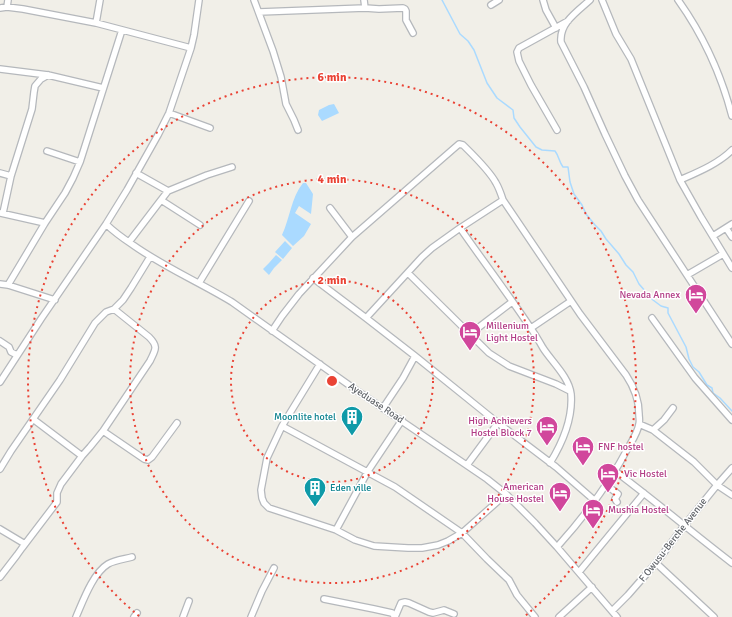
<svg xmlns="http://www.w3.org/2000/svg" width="732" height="617" viewBox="0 0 732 617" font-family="Signika,sans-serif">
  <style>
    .water { fill: #aadaff }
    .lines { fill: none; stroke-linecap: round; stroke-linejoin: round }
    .stream { stroke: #aadaff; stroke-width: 1.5 }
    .minor-casing { stroke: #b5b8bc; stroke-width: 8 }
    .minor { stroke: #fff; stroke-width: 5.5 }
    .ring { fill: none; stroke: #ea4335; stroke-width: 2; stroke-dasharray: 2 4 }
    .labels { text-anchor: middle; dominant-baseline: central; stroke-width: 3; stroke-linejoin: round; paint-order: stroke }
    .hotel-label { font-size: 10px; fill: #b23c85; stroke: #fff; text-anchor: start }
    .street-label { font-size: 10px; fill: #5f6368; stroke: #fff }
    .culture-label { font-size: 10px; fill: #0d838f; stroke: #fff; text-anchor: end }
    .centre { fill: #ea4335; stroke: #fff; stroke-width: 2 }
    .ring-label { font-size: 12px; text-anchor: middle; font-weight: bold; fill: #ea4335; stroke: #fff; stroke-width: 3; stroke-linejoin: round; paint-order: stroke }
  </style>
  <rect width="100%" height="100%" fill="#f1efe8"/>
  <path class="water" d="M334 104 339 113 322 121 318 115 319 110 329 105Z
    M303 183H306L313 194 311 214 299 206 295 213 311 224 304 236 293 246 282 235C290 218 291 198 303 183Z
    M285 241 292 248 283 259 275 252Z
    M276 255 282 260 274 268 269 275 263 269 269 263Z"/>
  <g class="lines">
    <path class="stream" d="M442 0 460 34 468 41 474 50 487 83 497 98 513 110 514 118 520 127 536 147 542 150 555 151C559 156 559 162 563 167H568L570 182 574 194 582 205 586 214 595 225 601 231 606 239 619 254 626 265 633 272 639 284 653 300 661 306 668 308V313L686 347 689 359 693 367 699 372 707 385 712 388 713 393 720 398 732 411"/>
    <g class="minor-casing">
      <path id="minor" d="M254 0 273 51 281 77 286 104 294 120 298 130
        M364 0 365 8
        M543 0 546 10 556 28
        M590 0C578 11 559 23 561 42L584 87 605 134 625 176 638 200 653 223 732 344
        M602 0 616 34 631 59 680 180 701 217 732 268
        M678 0C703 35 721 74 732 116
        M491 5 499 0
        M7 7 8 0
        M0 8 7 7 23 9 96 23 191 48
        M259 12 365 8 379 9 403 8 405 9 406 11V20L413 33
        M96 23 100 0
        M0 69 48 75 103 88
        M169 113 210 128
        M557 130 531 85 519 61 517 52 519 48 568 21
        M47 151 80 162
        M0 173 11 176
        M136 173 168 191 207 175 232 167
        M680 180C698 172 718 164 732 150
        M168 191 161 200 200 225
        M330 208 352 237
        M0 213 45 223
        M3 213 11 176 32 109 34 92 35 86 41 79 48 75
        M106 224C114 232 124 239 133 245 164 267 199 282 232 302L356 390 487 479 506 494 535 523 557 547 617 617
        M460 228C483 261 508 294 530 327 535 334 539 341 543 348 552 362 569 377 571 394 573 419 563 442 550 463
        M726 228 732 237
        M713 236 732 224
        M129 242 161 200
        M408 273 489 353 509 366 556 384 570 391
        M687 275 723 254
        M313 278 366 318 415 356 498 423 556 467 594 500
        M199 283 249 201
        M0 284 8 285 55 300
        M8 285 45 223 65 193 73 178 80 162 122 30
        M366 318 422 257 432 248 460 228 503 200
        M652 318 695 378 732 420
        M531 328 571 301
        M272 331 282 316 299 294 352 237 459 144 463 145C473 155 489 170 496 183 499 188 501 194 503 200L580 314 626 375C634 387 639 399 639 414 639 417 640 421 639 424 638 432 632 441 628 448 609 484 584 517 557 547
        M470 334 512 302
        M0 341 9 347 11 352 17 355
        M320 364 282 426 267 458 261 490 262 498 264 503 269 508 336 530 355 540 374 546 408 548H422L438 545 448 541 462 533 506 494
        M0 382 41 319 106 224 127 190 158 135 169 113 191 48 194 35 199 0
        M383 408 403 378 415 356
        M33 419 82 456
        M639 424 653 430 694 462 717 485 732 495
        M282 426 395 487 462 533 487 559 509 580 517 595 535 617
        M653 430 664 420 673 408
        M103 431 144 459 148 460 152 457 177 423
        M467 465 498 423
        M0 469 11 451 60 380 95 323 106 312 114 309 123 300 131 288 150 257
        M615 471C655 501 693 533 732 563
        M606 485 618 494 615 499 617 502
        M0 529 25 544
        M336 530 368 471 402 420
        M656 563 714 617
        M579 572 644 493
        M0 577 17 555 22 548 57 502V493L61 484 82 456 90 447 103 431 150 361C155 350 159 347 149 337L114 309
        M324 599 374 609 392 613 395 617
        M612 611 628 595 656 563 684 526 717 485 732 468
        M76 617C83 601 93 573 108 564 115 560 125 559 132 557
        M134 617 137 613
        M183 617 189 601
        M251 617 262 591 274 568
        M395 617 401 603 405 602 409 603 429 612 433 613 444 610 454 614
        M559 617 592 587"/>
    </g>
    <use href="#minor" class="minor"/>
  </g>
  <g class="ring">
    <circle cx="332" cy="381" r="101"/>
    <circle cx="332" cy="381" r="202"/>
    <path d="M139 616A304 304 0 1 1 525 616"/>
  </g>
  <defs>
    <g id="hotel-pin" transform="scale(1.15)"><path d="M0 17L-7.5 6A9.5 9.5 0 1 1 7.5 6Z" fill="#d1479c" stroke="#fff"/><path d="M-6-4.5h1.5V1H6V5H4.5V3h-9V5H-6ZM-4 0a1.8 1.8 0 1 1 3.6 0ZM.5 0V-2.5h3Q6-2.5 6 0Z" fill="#fff"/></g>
    <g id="building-pin" transform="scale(1.15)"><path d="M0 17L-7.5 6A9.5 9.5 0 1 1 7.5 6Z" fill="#0f9aa8" stroke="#fff"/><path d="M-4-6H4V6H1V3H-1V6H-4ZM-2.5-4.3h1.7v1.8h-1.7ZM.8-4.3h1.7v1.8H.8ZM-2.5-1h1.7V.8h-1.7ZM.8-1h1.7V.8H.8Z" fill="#fff"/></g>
  </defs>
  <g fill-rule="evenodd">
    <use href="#hotel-pin" x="696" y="295"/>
    <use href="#hotel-pin" x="470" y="332"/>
    <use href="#building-pin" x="352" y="417"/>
    <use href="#hotel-pin" x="547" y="427"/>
    <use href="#hotel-pin" x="583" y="447"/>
    <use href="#hotel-pin" x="608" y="474"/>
    <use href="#building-pin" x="315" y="488"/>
    <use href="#hotel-pin" x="560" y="493"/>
    <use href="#hotel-pin" x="593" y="510"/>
  </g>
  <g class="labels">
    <g class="hotel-label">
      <text x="680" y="295" text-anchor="end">Nevada Annex</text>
      <text x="486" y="326">Millenium<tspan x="486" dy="12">Light Hostel</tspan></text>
      <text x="532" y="421" text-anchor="end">High Achievers<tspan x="532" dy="12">Hostel Block 7</tspan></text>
      <text x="598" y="447">FNF hostel</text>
      <text x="624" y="474">Vic Hostel</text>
      <text x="544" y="487" text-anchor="end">American<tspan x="544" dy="12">House Hostel</tspan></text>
      <text x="608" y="510">Mushia Hostel</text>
    </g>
    <g class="street-label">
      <text transform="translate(376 403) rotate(34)">Ayeduase Road</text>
      <text transform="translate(673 540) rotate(-52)">F Owusu-Berche Avenue</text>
    </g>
    <g class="culture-label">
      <text x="336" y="417">Moonlite hotel</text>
      <text x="330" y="488" text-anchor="start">Eden ville</text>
    </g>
  </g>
  <circle cx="332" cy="381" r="6" class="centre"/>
  <g class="ring-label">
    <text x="332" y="81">6 min</text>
    <text x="332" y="183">4 min</text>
    <text x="332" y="284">2 min</text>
  </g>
</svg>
